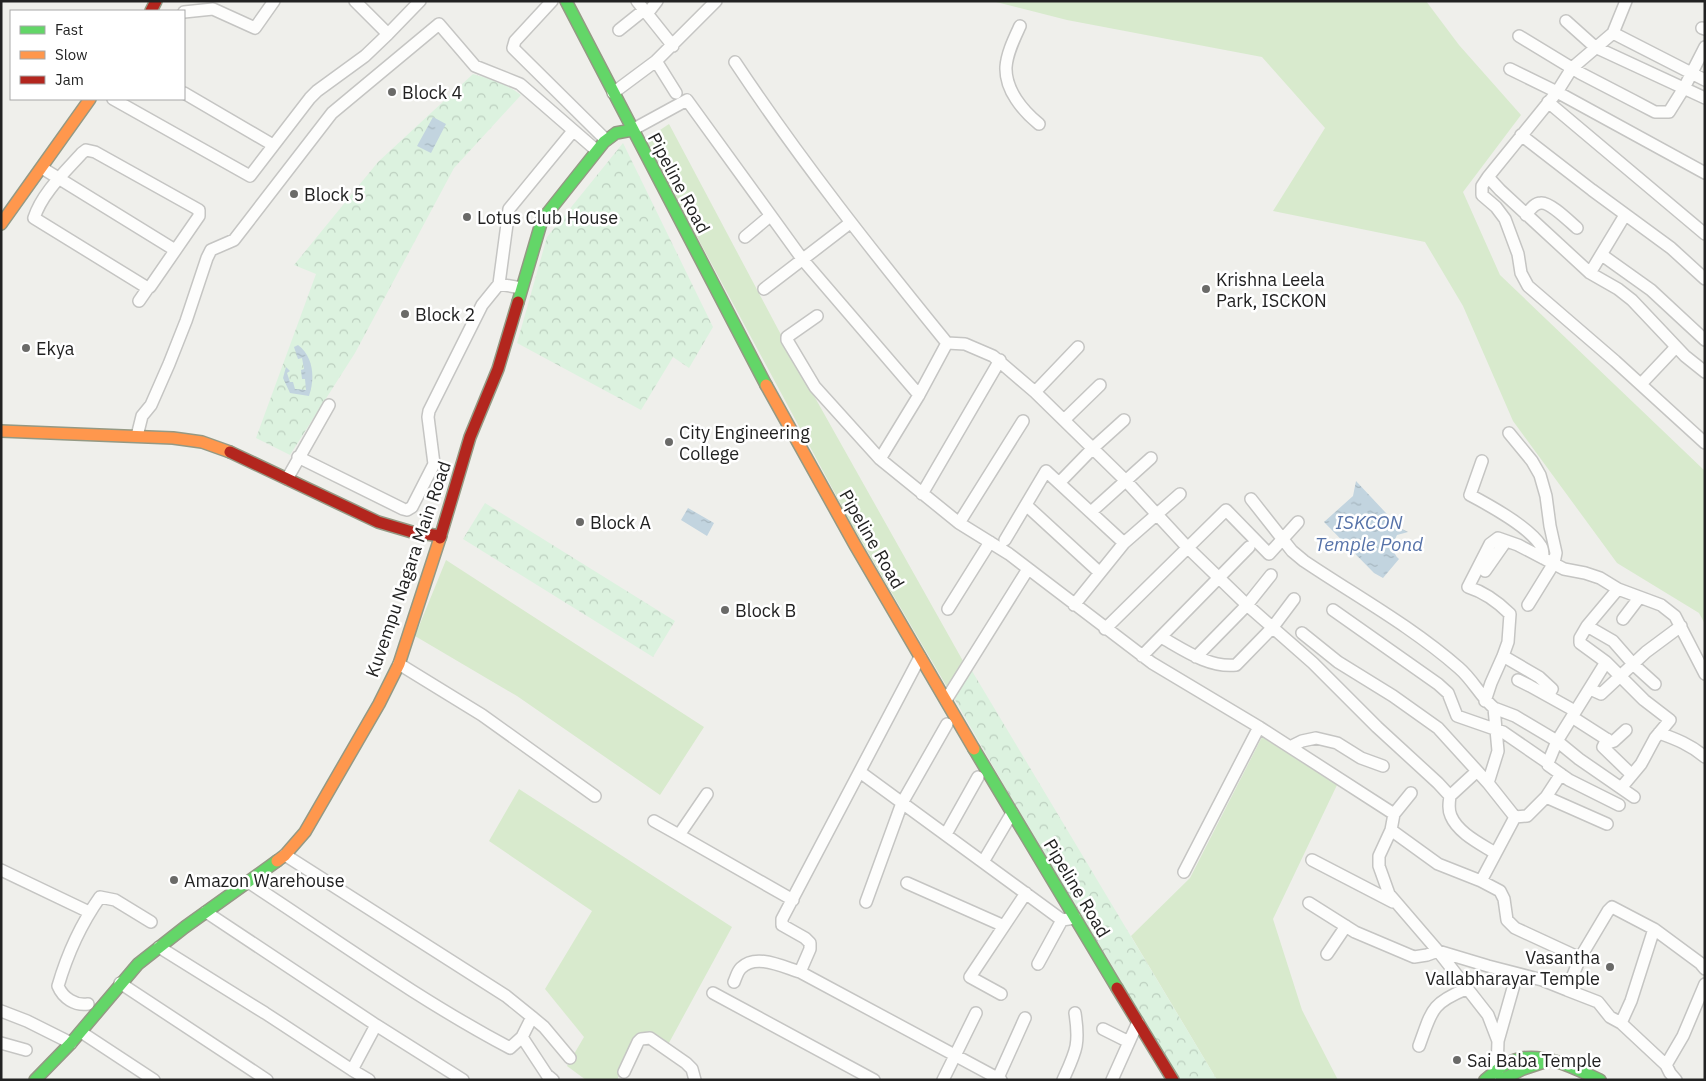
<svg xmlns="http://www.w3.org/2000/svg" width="1706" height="1081" viewBox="0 0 1706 1081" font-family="'IBM Plex Sans',sans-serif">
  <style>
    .grass { fill: #d8eacd }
    .park { fill: url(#park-crowns) }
    .water { fill: url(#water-ripples) }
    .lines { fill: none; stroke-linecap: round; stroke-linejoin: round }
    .street-casing { stroke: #c5c5c3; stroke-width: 14 }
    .fast-casing { stroke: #949984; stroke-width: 14 }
    .slow-casing { stroke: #949984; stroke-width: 14 }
    .jam-casing { stroke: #949984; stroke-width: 14 }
    .street { stroke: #fdfdfc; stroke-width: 11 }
    .fast { stroke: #63d668; stroke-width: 11 }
    .slow { stroke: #ff974d; stroke-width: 11 }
    .jam { stroke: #b3261e; stroke-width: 11 }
    .poi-dot { fill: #6a6a68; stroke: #fff; stroke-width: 2 }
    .labels { text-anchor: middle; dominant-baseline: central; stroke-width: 5; stroke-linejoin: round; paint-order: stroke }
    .poi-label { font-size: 18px; fill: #222; stroke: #fff; text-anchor: start }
    .street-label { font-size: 18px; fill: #222; stroke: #fff }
    .water-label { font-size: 19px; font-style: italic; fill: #5773a9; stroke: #fff }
  </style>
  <defs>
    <pattern id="park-crowns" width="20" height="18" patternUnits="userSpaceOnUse" patternTransform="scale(1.25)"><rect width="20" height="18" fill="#dcf2df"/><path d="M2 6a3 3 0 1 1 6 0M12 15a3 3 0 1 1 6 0" fill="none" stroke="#bccfbf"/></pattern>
    <pattern id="water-ripples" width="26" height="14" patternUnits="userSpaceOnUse" patternTransform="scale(1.25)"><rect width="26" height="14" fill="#c2d4df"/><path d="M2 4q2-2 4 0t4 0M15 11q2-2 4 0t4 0" fill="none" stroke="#a6b6bf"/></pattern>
  </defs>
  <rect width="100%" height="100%" fill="#efefeb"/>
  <path class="grass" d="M992 1H1426L1459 45 1521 115 1463 192 1500 275 1705 471V624L1699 613 1617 563 1513 421 1463 306 1425 242 1273 211 1325 128 1262 57 1067 20Z
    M669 124 804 378 963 661 947 687 852 525 645 140Z
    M446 560 704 727 660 795 517 696 415 636Z
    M1262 737 1337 785 1273 919 1302 1010 1338 1080H1217L1131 936 1190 878Z
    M519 789 732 927 664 1052 638 1035 617 1080H586L567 1066 584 1037 545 989 592 911 489 841Z"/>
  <path class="park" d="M473 74C490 79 507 84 521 95L454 168 355 353 290 455 256 438 316 274 294 265 378 162Z
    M623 143 713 327 689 368 673 357 641 410 517 343 547 237Z
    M485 503 675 621 653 657 463 539Z
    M972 671 1217 1080H1177L1111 972 954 698Z"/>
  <path class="water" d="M433 117 446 124 431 153 417 146Z
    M298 345C314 357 315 379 309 396L290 393 283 378 286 367 290 371 287 373 290 382H293L295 389 306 390 305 379H302L301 370 304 369 302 358 298 359 294 347Z
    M1356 481 1400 528 1408 532 1397 535C1393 543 1391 552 1399 559L1383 578 1374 573 1324 522 1353 496Z
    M688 508 714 523 707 536 681 520Z"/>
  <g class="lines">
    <g class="street-casing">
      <path id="street" d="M552 1 515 41 513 48 606 140
        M637 1 673 46
        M1626 1 1613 33 1572 68 1557 92 1488 177 1500 190 1590 273 1618 289 1632 300 1685 356 1705 372
        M184 12 213 9 255 28 274 1
        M647 14 657 1
        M1566 21 1595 47 1705 98
        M1020 26C1014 39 1007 53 1006 67 1005 90 1023 111 1039 124
        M1702 28 1705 29
        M619 30 644 10
        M1613 33 1705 80
        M388 34 420 1
        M1519 36 1580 73 1634 101 1655 112H1669L1684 88 1705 47
        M656 61 676 93
        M735 62C800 160 873 252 947 343L965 344 993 356 1035 392 1126 481 1187 547 1247 605 1313 663 1377 727 1438 783 1450 796 1476 772
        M1510 69 1557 92 1705 173
        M184 93 273 145
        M613 93 656 61 716 1
        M113 99 250 176 310 98 317 91 365 56 388 34 355 1
        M1548 102 1705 234
        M632 130 687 100 803 260 919 395
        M1521 135 1592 190 1671 248 1705 279
        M86 150 95 152 199 210V216L150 287H146L34 218C42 193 65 172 82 153Z
        M42 168 175 250
        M1488 177 1482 186V195L1496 207 1505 219 1518 254 1521 273 1528 286 1615 361 1705 443
        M1526 215C1530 210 1534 203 1541 203 1550 202 1570 222 1577 228
        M745 237 770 216
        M1602 255 1651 290 1705 340
        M1590 273 1625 215
        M499 284 521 288
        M764 289 850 223
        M139 301 148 288
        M817 316 787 337V340L815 387 880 459 959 523 1009 554 1152 663 1259 727 1394 814
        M1641 384 1676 347
        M1035 392 1078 347
        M1064 420 1100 385
        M1509 433 1532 461 1540 475 1546 496 1550 526 1556 553 1554 563 1528 605
        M137 436 142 416 151 405 169 364 186 321 207 258 211 250 234 240 332 113 439 24 475 66 520 84 596 150
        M298 457 403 509 407 510 412 507 434 464 428 417 429 411 482 305 499 284 509 209 573 131
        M880 459 919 395 947 343
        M1482 461 1470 495C1489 505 1530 528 1541 546 1543 549 1543 554 1543 558
        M287 479 329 405
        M1059 483 1093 448 1124 420
        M922 494 1000 360
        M1251 499 1292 551 1304 561C1356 596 1411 626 1459 668 1473 680 1480 696 1494 708L1498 751 1488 783
        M1026 505 1099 572
        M1091 512 1151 458
        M959 523 1023 421
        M1005 540 1046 471 1124 543
        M1485 571 1506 541
        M1618 589 1587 626 1613 641 1634 665 1655 684
        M1074 605 1124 543 1180 494
        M948 609 990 542
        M1333 610 1438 684 1448 693 1457 716 1503 732 1548 763V765L1569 780 1619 805
        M1623 619 1639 598
        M1105 629 1226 510 1269 554 1298 522
        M1302 633 1338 662 1393 696 1438 728 1488 783 1515 817
        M1161 637C1184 650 1209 668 1236 665L1273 627 1294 599
        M1142 656 1249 547
        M1503 656 1539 677 1552 689 1548 696
        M1196 657 1247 605 1271 575
        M1606 662 1644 700 1670 720 1655 738 1641 764 1621 788
        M399 664 482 715 595 796
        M1518 680 1530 686 1575 711
        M1590 689 1601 694 1646 652 1681 626
        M946 700 1028 569
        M1485 701 1491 683 1503 656 1508 642 1510 614C1498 602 1484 592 1468 587L1490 544 1498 538 1518 545 1564 569 1585 573 1600 578 1618 589 1661 605 1675 616 1705 674
        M1494 708 1515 716 1557 741 1579 759 1634 797
        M1572 717 1611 742 1614 741 1626 730
        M1659 733C1676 739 1691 745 1705 757
        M1607 739 1603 747 1632 775
        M1290 747 1302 741 1316 738 1337 743 1361 758 1383 766
        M1548 763 1557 741 1606 662 1580 643V638L1587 626
        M860 772 1062 920 1075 918
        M1411 793 1394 814 1391 830 1379 856V866L1389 894 1438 951 1488 1015 1498 1041 1497 1070 1498 1076
        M1450 796C1449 803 1448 810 1451 816 1458 833 1481 844 1495 853
        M1546 797 1607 824
        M654 821 679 835 707 794
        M1391 830 1438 864 1481 881 1515 817 1527 816 1546 797 1561 774
        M946 834 978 777
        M679 835 793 900
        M1312 860 1393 902
        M983 862 1012 813
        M1 870 89 912
        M1184 872 1259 727
        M1481 881 1500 891 1504 899 1507 920 1515 928 1580 958 1567 990 1598 1002 1610 1017 1621 1023 1666 1065 1670 1073 1676 1080
        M248 882C334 938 419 1000 510 1048L522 1037 532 1017 506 996 285 855
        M907 883 1004 926
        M866 902 902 803 947 724
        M1309 903 1355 932 1414 957 1427 955 1438 951 1488 966 1542 980 1567 990
        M206 912 376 1025 463 1080
        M159 947 265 1013 352 1070
        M1327 954 1346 926
        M1580 958 1608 911 1612 907 1654 929 1700 963 1705 969
        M1038 964 1062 920
        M800 972 810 949V943L805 938 782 925V919L920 657
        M734 982C736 978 737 972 741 968 756 953 783 967 800 972L1001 1080
        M120 983 267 1080
        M713 993 874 1080
        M1001 994 970 977 1026 893
        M88 1004C75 1006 63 998 58 986 67 955 81 924 100 897L115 900 151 922
        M1 1011 27 1021 71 1043
        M532 1017 544 1027 570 1058
        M1621 1023 1631 1001 1654 929
        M1103 1029 1129 1042
        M81 1032 154 1080
        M522 1037 547 1075 553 1080
        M1498 1041 1517 974
        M1 1043 26 1050
        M1419 1046C1432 1011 1430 1004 1466 989
        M1666 1065 1683 1036 1705 984
        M624 1072 638 1042 641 1039 650 1038 686 1063 692 1069 695 1080
        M998 1078 1025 1018
        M369 1080 352 1070 376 1025
        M943 1080 976 1013
        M1063 1080C1076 1051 1080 1045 1075 1013
        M1112 1080 1138 1022"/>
    </g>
    <g class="fast-casing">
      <path id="fast" d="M566 1 766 385
        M518 302 542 220 604 142 616 133 632 130
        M974 749 1117 988
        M35 1080 71 1043 138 964 185 927 277 861
        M1485 1080C1495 1072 1505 1062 1518 1059 1545 1052 1576 1069 1600 1080
        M1501 1080 1523 1069 1544 1062"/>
    </g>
    <g class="slow-casing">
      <path id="slow" d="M1 224 90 99
        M766 385 855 545 974 749
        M1 431 173 438 202 442 230 452
        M277 861 285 855 305 832 379 704 399 664 440 538"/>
    </g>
    <g class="jam-casing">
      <path id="jam" d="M151 11 156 1
        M230 452 378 522 412 532 441 536
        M440 538 470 437 498 369 518 302
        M1117 988 1173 1080"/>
    </g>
    <use href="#street" class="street"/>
    <use href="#fast" class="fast"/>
    <use href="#slow" class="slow"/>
    <use href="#jam" class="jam"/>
  </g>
  <g class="poi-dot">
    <circle cx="392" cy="92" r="5"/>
    <circle cx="294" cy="194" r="5"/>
    <circle cx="467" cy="217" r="5"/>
    <circle cx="1206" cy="289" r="5"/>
    <circle cx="405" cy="314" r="5"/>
    <circle cx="26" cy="348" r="5"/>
    <circle cx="669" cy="442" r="5"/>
    <circle cx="580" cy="522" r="5"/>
    <circle cx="725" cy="610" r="5"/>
    <circle cx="174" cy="880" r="5"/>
    <circle cx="1610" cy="967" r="5"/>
    <circle cx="1457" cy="1060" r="5"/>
  </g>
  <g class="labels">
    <g class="poi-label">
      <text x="402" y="92">Block 4</text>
      <text x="304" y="194">Block 5</text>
      <text x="477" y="217">Lotus Club House</text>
      <text x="1216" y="279">Krishna Leela<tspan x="1216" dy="21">Park, ISCKON</tspan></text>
      <text x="415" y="314">Block 2</text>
      <text x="36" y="348">Ekya</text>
      <text x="679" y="432">City Engineering<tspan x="679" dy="21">College</tspan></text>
      <text x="590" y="522">Block A</text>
      <text x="735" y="610">Block B</text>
      <text x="184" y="880">Amazon Warehouse</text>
      <text x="1600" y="957" text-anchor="end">Vasantha<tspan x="1600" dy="21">Vallabharayar Temple</tspan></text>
      <text x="1467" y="1060">Sai Baba Temple</text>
    </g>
    <g class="street-label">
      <text transform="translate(679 183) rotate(62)">Pipeline Road</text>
      <text transform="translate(872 539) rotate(60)">Pipeline Road</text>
      <text transform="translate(408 569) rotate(-71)">Kuvempu Nagara Main Road</text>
      <text transform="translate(1077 888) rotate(59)">Pipeline Road</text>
    </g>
    <g class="water-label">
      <text x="1369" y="522">ISKCON<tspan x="1369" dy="22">Temple Pond</tspan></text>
    </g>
  </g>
  <rect width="1706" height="1081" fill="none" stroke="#222222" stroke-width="5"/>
  <rect x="10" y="10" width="175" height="90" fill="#ffffff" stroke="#a7a7a7"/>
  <rect x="20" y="26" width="25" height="8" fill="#63d668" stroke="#a7a7a7"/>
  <text x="55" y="35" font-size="15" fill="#222222">Fast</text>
  <rect x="20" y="51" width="25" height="8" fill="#ff974d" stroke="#a7a7a7"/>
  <text x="55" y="60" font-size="15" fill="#222222">Slow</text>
  <rect x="20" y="76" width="25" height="8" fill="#b3261e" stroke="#a7a7a7"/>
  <text x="55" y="85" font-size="15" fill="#222222">Jam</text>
</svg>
